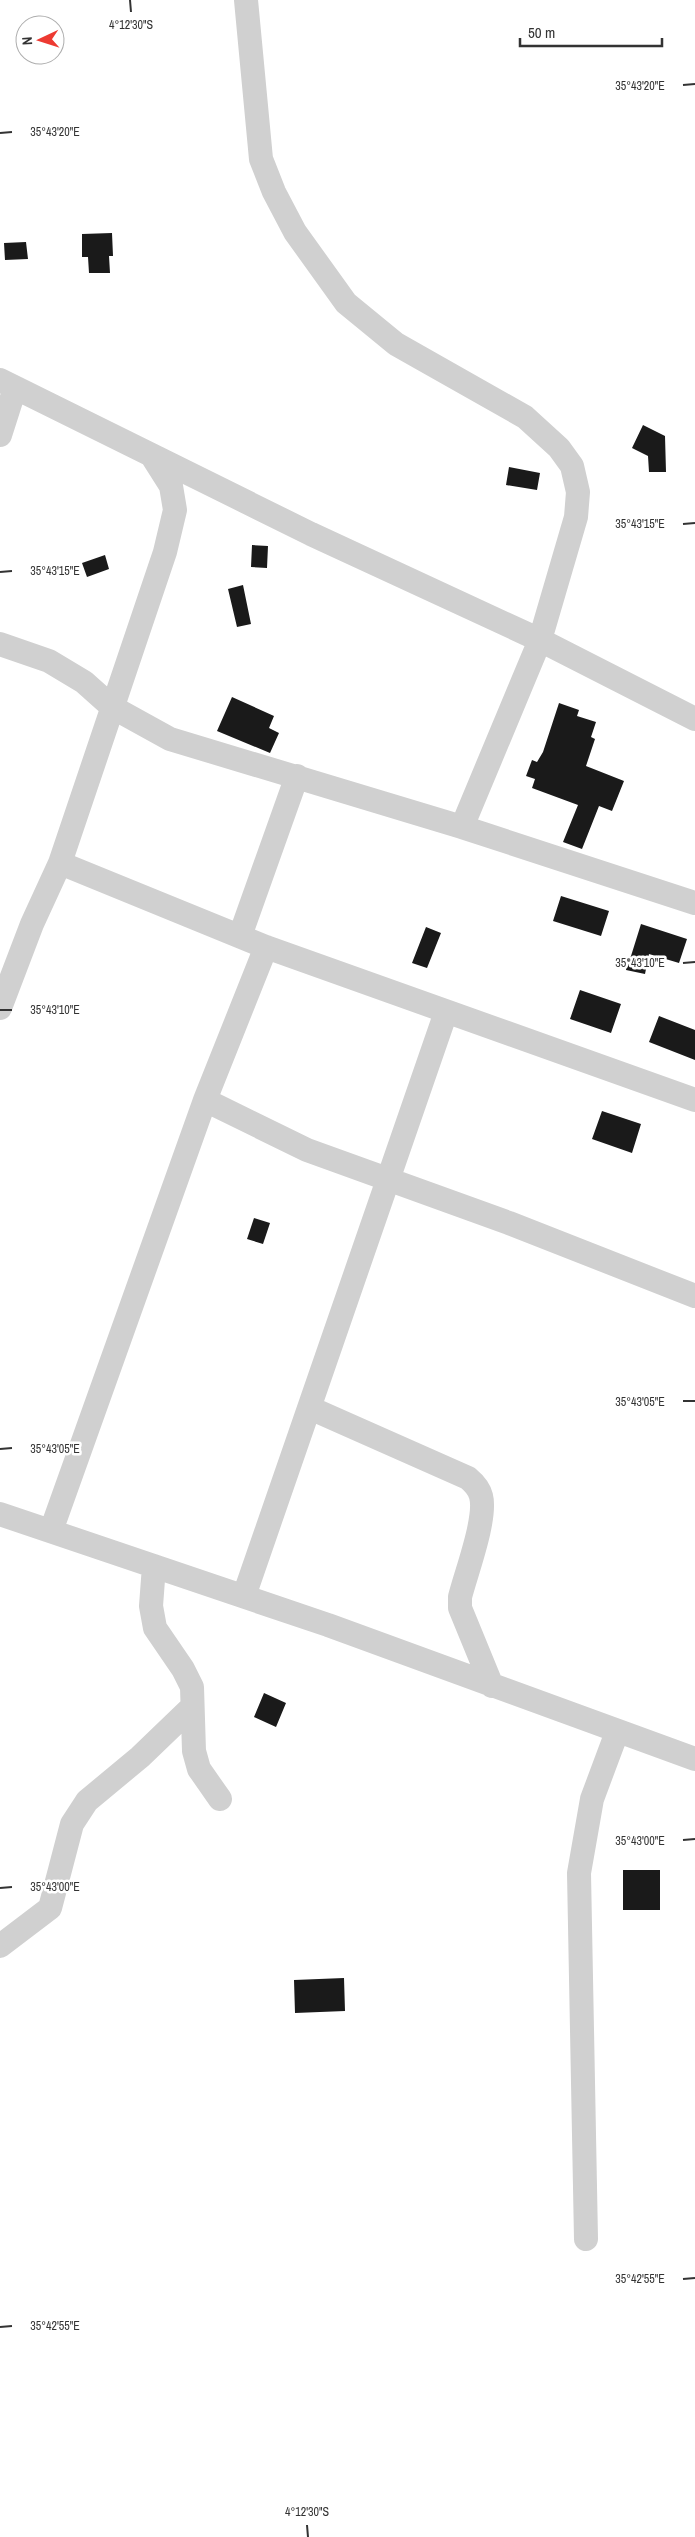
<svg xmlns="http://www.w3.org/2000/svg" width="695" height="2537" viewBox="0 0 695 2537" font-family="'Archivo Narrow',sans-serif">
  <style>
    .building { fill: #1a1a1a }
    .lines { fill: none; stroke-linecap: round; stroke-linejoin: round }
    .minor { stroke: #d0d0d0; stroke-width: 24 }
    .ticks { fill: none; stroke: #333; stroke-width: 2 }
    .ticks-label { font-size: 12px; text-anchor: middle; fill: #333; stroke: #fff; stroke-width: 5; stroke-linejoin: round; paint-order: stroke }
  </style>
  <rect width="100%" height="100%" fill="#fff"/>
  <path class="building" d="M112 233 113 256H109L110 273H89L88 257H82V234Z
    M26 242 28 259 5 260 4 243Z
    M643 425 665 436 666 472H649L648 456 632 448Z
    M509 467 540 473 537 490 506 485Z
    M252 545 268 546 267 568 251 567Z
    M105 555 109 569 87 577 82 563Z
    M243 585 251 624 237 627 228 589Z
    M232 697 274 716 269 728 279 733 270 753 217 731Z
    M559 703 579 710 577 716 596 722 591 737 595 739 586 766 624 781 612 811 599 806 582 849 563 842 578 805 532 788 535 779 526 776 532 760 537 762 543 752Z
    M561 896 609 911 601 936 553 921Z
    M641 924 687 939 679 963 649 954 645 974 626 970 628 956H631Z
    M426 927 441 933 427 968 412 963Z
    M580 990 621 1004 611 1033 570 1019Z
    M659 1016 695 1030V1060L649 1042Z
    M602 1111 641 1124 632 1153 592 1139Z
    M254 1218 270 1223 263 1244 247 1239Z
    M264 1693 286 1703 276 1727 254 1717Z
    M623 1870H660V1910H623Z
    M344 1978 345 2011 295 2013 294 1980Z"/>
  <g class="lines">
    <path class="minor" d="M246 0 261 159 274 192 295 232 346 303 396 344 525 417 559 448 572 466 578 492 576 517 540 640 462 827
      M0 380 311 534 540 640 695 719
      M0 435 15 388
      M0 644 49 661 84 682 112 707 170 739 462 827 695 903
      M60 863 266 947 695 1100
      M240 936 297 776
      M0 1008 32 924 60 863 165 552 175 510 171 486 152 456
      M205 1100 307 1150 509 1223 695 1296
      M310 1408 468 1478C474 1483 479 1488 481 1496 487 1518 466 1573 460 1597V1608L492 1686
      M0 1514 328 1625 695 1759
      M51 1531 205 1100 266 947
      M154 1566 151 1606 155 1628 183 1669 192 1687 194 1751 199 1769 220 1799
      M244 1596 446 1012
      M0 1946 50 1908 72 1824 87 1801 140 1757 192 1707
      M586 2239 579 1873 592 1799 617 1732"/>
  </g>
  <path class="ticks" d="M130 0 131 12M683 85 695 84M0 133 12 132M683 524 695 523M0 572 12 571M683 963 695 962M0 1010H12M683 1401H695M0 1449 12 1448M683 1840 695 1839M0 1888 12 1887M683 2279 695 2278M0 2327 12 2326M307 2525 308 2537"/>
  <g class="ticks-label">
    <text x="131" y="29">4°12'30"S</text>
    <text x="640" y="90">35°43'20"E</text>
    <text x="55" y="136">35°43'20"E</text>
    <text x="640" y="528">35°43'15"E</text>
    <text x="55" y="575">35°43'15"E</text>
    <text x="640" y="967">35°43'10"E</text>
    <text x="55" y="1014">35°43'10"E</text>
    <text x="640" y="1406">35°43'05"E</text>
    <text x="55" y="1453">35°43'05"E</text>
    <text x="640" y="1845">35°43'00"E</text>
    <text x="55" y="1891">35°43'00"E</text>
    <text x="640" y="2283">35°42'55"E</text>
    <text x="55" y="2330">35°42'55"E</text>
    <text x="307" y="2516">4°12'30"S</text>
  </g>
  <g transform="translate(40 40) rotate(266)"><circle r="24" fill="#ffffff" stroke="#adadad"/>
  <path d="M0-4L9 19L0 12L-9 19Z" fill="#ed3a32"/>
  <text y="-8" font-size="14" font-weight="bold" text-anchor="middle" fill="#333333">N</text>
  </g>
  <path d="M520 38v8h142v-8" fill="none" stroke="#333333" stroke-width="2.5"/>
  <text x="528" y="38" font-size="15" fill="#333333" stroke="#ffffff" stroke-width="4" paint-order="stroke">50 m</text>
</svg>
